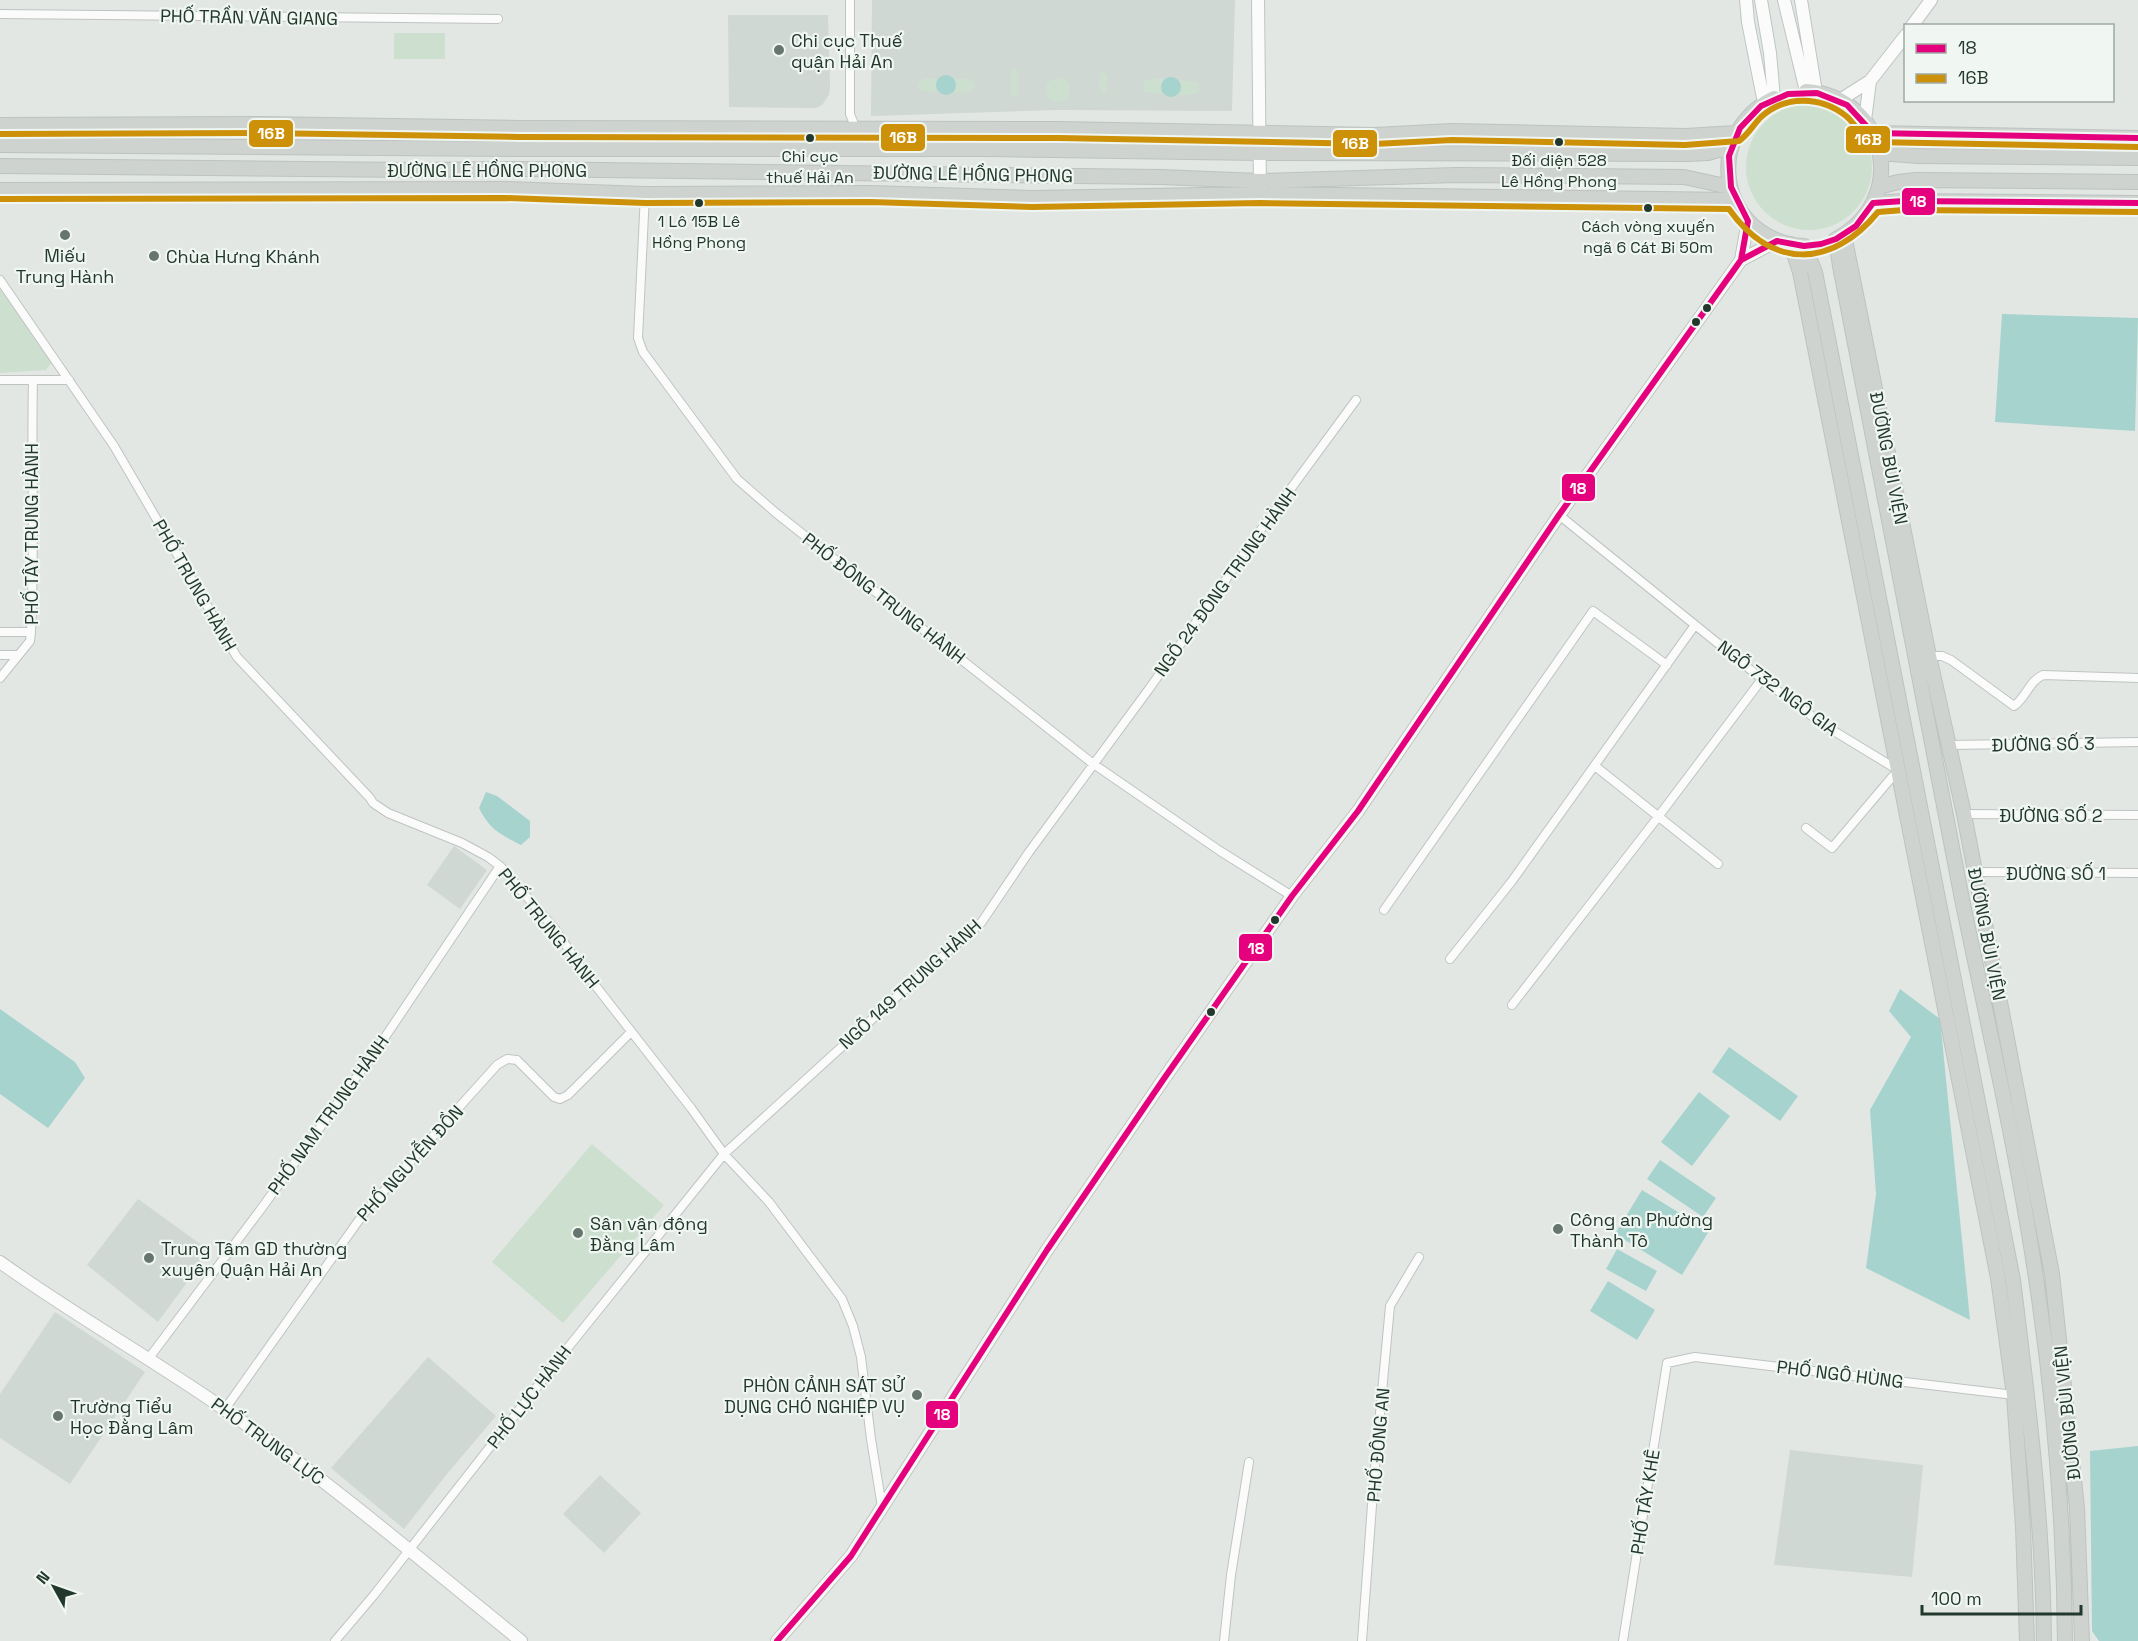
<svg xmlns="http://www.w3.org/2000/svg" width="2138" height="1641" viewBox="0 0 2138 1641" font-family="'Space Grotesk',sans-serif">
  <style>
    .built { fill: #d0d8d3 }
    .green { fill: #cddfce }
    .water { fill: #a6d3ce }
    .lines { fill: none; stroke-linecap: round; stroke-linejoin: round }
    .street-casing { stroke: #bfc4c1; stroke-width: 10 }
    .secondary-casing { stroke: #bfc5c1; stroke-width: 14 }
    .primary-casing { stroke: #bcc3c0; stroke-width: 16 }
    .street { stroke: #fbfbfb; stroke-width: 8 }
    .secondary { stroke: #fbfbfb; stroke-width: 12 }
    .primary { stroke: #ced3d0; stroke-width: 14 }
    .bus-1-casing { stroke: #f0f6f2; stroke-width: 10 }
    .bus-2-casing { stroke: #f0f6f2; stroke-width: 10 }
    .bus-1 { stroke: #e5007d; stroke-width: 6 }
    .bus-2 { stroke: #cd9009; stroke-width: 6 }
    .poi-dot { fill: #66756d; stroke: #f0f6f2; stroke-width: 2 }
    .bus-dot { fill: #23382d; stroke: #f0f6f2; stroke-width: 2 }
    .labels { text-anchor: middle; dominant-baseline: central; stroke-width: 4.5; stroke-linejoin: round; paint-order: stroke }
    .bus-label { font-size: 16px; fill: #23382d; stroke: #f0f6f2 }
    .street-label { font-size: 18px; fill: #23382d; stroke: #f0f6f2 }
    .poi-label { font-size: 18px; fill: #23382d; stroke: #f0f6f2; text-anchor: start }
    .line-badge { stroke: #f0f6f2; stroke-width: 2 }
    .badge-label { font-size: 16px; text-anchor: middle; font-weight: bold; fill: #fff }
  </style>
  <rect width="100%" height="100%" fill="#e2e7e4"/>
  <path class="built" d="M872 0H1235L1232 111 1059 110 871 116Z
    M728 15H828L830 85 829 95 822 105 816 108 729 107Z
    M454 846 487 870 460 909 427 885Z
    M138 1199 210 1251 158 1322 87 1265Z
    M55 1312 145 1372 70 1484 0 1438V1394Z
    M428 1357 496 1416 447 1474 404 1529 331 1468Z
    M1790 1450 1923 1465 1912 1577 1774 1565Z
    M600 1475 641 1513 604 1553 563 1514Z"/>
  <path class="green" d="M394 33H445V59H394Z
    M1014 68 1017 71 1018 91 1016 96H1013L1011 93V71Z
    M1102 71 1107 75V90L1103 94C1098 89 1098 77 1102 71Z
    M1046 90a12 12 0 1 1 24 0a12 12 0 1 1-24 0Z
    M924 78 937 79 936 82 937 91C929 92 920 94 917 84Z
    M954 79H969L975 83V88L968 93 954 92 955 89Z
    M1151 79H1165L1161 85 1164 94 1145 92 1143 89 1144 82Z
    M1179 80 1198 82 1200 91 1194 94 1177 95 1182 86Z
    M1746 167a63 63 0 1 1 126 0a63 63 0 1 1-126 0Z
    M0 289 52 362 46 370 0 373Z
    M592 1144 664 1205 563 1323 492 1262Z"/>
  <path class="water" d="M936 85a10 10 0 1 1 20 0a10 10 0 1 1-20 0Z
    M1161 87a10 10 0 1 1 20 0a10 10 0 1 1-20 0Z
    M2002 314 2138 318 2135 431 1995 422Z
    M486 792 497 796 530 821V837L521 845C500 834 490 830 479 808Z
    M1900 989 1940 1019 1970 1320 1866 1268 1876 1194 1870 1110 1911 1037 1889 1011Z
    M0 1009 75 1062 85 1078 48 1128 0 1094Z
    M1729 1047 1798 1096 1780 1121 1712 1072Z
    M1699 1092 1730 1116 1692 1166 1661 1142Z
    M1660 1160 1716 1198 1703 1217 1647 1179Z
    M1642 1190 1709 1231 1682 1275 1615 1234Z
    M1617 1249 1657 1271 1646 1291 1606 1269Z
    M1608 1281 1655 1310 1637 1340 1590 1311Z
    M2138 1446V1641H2099L2092 1631 2090 1451Z"/>
  <g class="lines">
    <g class="street-casing">
      <path id="street" d="M850 0V114L856 129 882 147
        M0 14 498 19
        M645 194 638 338 643 352 737 479 776 513 1092 763 1220 851 1292 896
        M0 280 114 446 237 657 370 798 373 803 388 813 462 843 488 857 500 866 555 929 577 962 691 1108 724 1154 769 1202 842 1299 853 1326 861 1357 871 1439 882 1507
        M0 380H69
        M1559 515 1762 679 1824 725 1898 770 1832 848 1806 828
        M0 632H31
        M0 655H18
        M1929 656H1942L1951 660 2014 706C2026 698 2029 681 2043 675L2138 678
        M0 678 30 641 31 632C35 548 31 464 33 380
        M1948 745 2138 742
        M1595 766 1718 864
        M1964 814 2138 815
        M1974 872 2138 873
        M1384 910 1593 611 1667 665
        M1450 959 1512 881 1695 625
        M1512 1005 1658 817 1762 679
        M149 1358 261 1209 379 1046 500 866
        M225 1409 364 1213 497 1065 507 1059 517 1060 554 1097 560 1099 568 1095 631 1032
        M335 1641 374 1595 562 1355 724 1154 903 991 981 923 1029 852 1149 689 1267 521 1356 400
        M1224 1641 1231 1575 1249 1462
        M1362 1641 1374 1478 1390 1306 1419 1257
        M1623 1641 1667 1363 1695 1357 2014 1395"/>
    </g>
    <g class="secondary-casing">
      <path id="secondary" d="M1258 0 1260 190
        M1746 0 1748 22 1764 103
        M1761 0 1770 53 1774 98
        M1784 0 1806 91
        M1801 0 1816 92
        M1912 26 1931 0
        M1840 100 1870 81 1906 35
        M1865 120 1870 81
        M1741 260 1777 241
        M0 1262C72 1314 151 1358 224 1409 328 1480 423 1562 521 1641
        M777 1641 851 1556 1047 1250 1163 1080 1292 896 1358 811 1559 515 1741 260 1748 221"/>
    </g>
    <g class="primary-casing">
      <path id="primary" d="M1806 91C1888 97 1910 200 1836 239L1840 266C1880 477 1920 688 1962 899 1988 1025 2017 1151 2036 1278 2054 1398 2064 1519 2065 1641
        M1774 98C1700 135 1720 241 1804 246L1815 272 2013 1280C2028 1400 2043 1520 2044 1641
        M0 125 260 124 519 128 1059 129 1374 135 1452 131 1685 136 1736 133
        M1873 133 2138 138
        M0 145 519 149H989L1259 153 1687 154 1708 153 1731 146
        M1880 153 1918 156 2138 158
        M0 166 412 170 518 169 1161 177 1260 181 1456 175 1684 177 1730 187
        M1879 187 1898 182 1916 180 2138 182
        M0 190 505 189 645 194 870 193 1032 198 1260 194 1734 200
        M1873 203 1904 201 2138 203
        M1844 235 1929 656 1964 814 2052 1274 2077 1508 2082 1641
        M1791 244 1800 272 1998 1278 2014 1395 2023 1527 2027 1641"/>
    </g>
    <use href="#street" class="street"/>
    <use href="#secondary" class="secondary"/>
    <use href="#primary" class="primary"/>
    <g class="bus-1-casing">
      <path id="bus-1" d="M1729 277 1741 260 1777 241 1804 246 1821 244 1836 239 1856 226 1873 203 1904 201 2138 203
        M777 1641 851 1556 1047 1250 1163 1080 1292 896 1358 811 1559 515 1741 260 1748 221 1731 187 1729 156 1740 128 1761 106 1788 94 1817 93 1847 105 1873 133 2138 138"/>
    </g>
    <g class="bus-2-casing">
      <path id="bus-2" d="M0 134 260 133 519 137 1059 138 1374 144 1452 140 1685 145 1739 141C1748 135 1753 125 1761 117 1785 95 1821 96 1846 116 1855 123 1861 138 1872 142L2138 147
        M0 199 505 198 645 203 870 202 1032 207 1260 203 1729 209C1772 270 1832 268 1878 212L1904 210 2138 212"/>
    </g>
    <use href="#bus-1" class="bus-1"/>
    <use href="#bus-2" class="bus-2"/>
  </g>
  <g class="poi-dot">
    <circle cx="779" cy="50" r="6"/>
    <circle cx="65" cy="235" r="6"/>
    <circle cx="154" cy="256" r="6"/>
    <circle cx="1558" cy="1229" r="6"/>
    <circle cx="578" cy="1233" r="6"/>
    <circle cx="149" cy="1258" r="6"/>
    <circle cx="917" cy="1395" r="6"/>
    <circle cx="58" cy="1416" r="6"/>
  </g>
  <g class="bus-dot">
    <circle cx="810" cy="138" r="5"/>
    <circle cx="1559" cy="142" r="5"/>
    <circle cx="699" cy="203" r="5"/>
    <circle cx="1648" cy="208" r="5"/>
    <circle cx="1707" cy="308" r="5"/>
    <circle cx="1696" cy="322" r="5"/>
    <circle cx="1275" cy="920" r="5"/>
    <circle cx="1211" cy="1012" r="5"/>
  </g>
  <g class="labels">
    <g class="bus-label">
      <text x="810" y="156">Chi cục<tspan x="810" dy="21">thuế Hải An</tspan></text>
      <text x="1559" y="160">Đối diện 528<tspan x="1559" dy="21">Lê Hồng Phong</tspan></text>
      <text x="699" y="221">1 Lô 15B Lê<tspan x="699" dy="21">Hồng Phong</tspan></text>
      <text x="1648" y="226">Cách vòng xuyến<tspan x="1648" dy="21">ngã 6 Cát Bi 50m</tspan></text>
    </g>
    <g class="street-label">
      <text transform="translate(249 17) rotate(1)">PHỐ TRẦN VĂN GIANG</text>
      <text x="487" y="170">ĐƯỜNG LÊ HỒNG PHONG</text>
      <text transform="translate(973 174) rotate(1)">ĐƯỜNG LÊ HỒNG PHONG</text>
      <text transform="translate(1889 458) rotate(79)">ĐƯỜNG BÙI VIỆN</text>
      <text transform="translate(31 534) rotate(-90)">PHỐ TÂY TRUNG HÀNH</text>
      <text transform="translate(1225 582) rotate(-54)">NGÕ 24 ĐÔNG TRUNG HÀNH</text>
      <text transform="translate(195 585) rotate(60)">PHỐ TRUNG HÀNH</text>
      <text transform="translate(884 598) rotate(38)">PHỐ ĐÔNG TRUNG HÀNH</text>
      <text transform="translate(1778 688) rotate(37)">NGÕ 732 NGÔ GIA</text>
      <text transform="translate(2043 744) rotate(-1)">ĐƯỜNG SỐ 3</text>
      <text x="2051" y="815">ĐƯỜNG SỐ 2</text>
      <text x="2056" y="873">ĐƯỜNG SỐ 1</text>
      <text transform="translate(549 928) rotate(51)">PHỐ TRUNG HÀNH</text>
      <text transform="translate(1987 934) rotate(79)">ĐƯỜNG BÙI VIỆN</text>
      <text transform="translate(910 984) rotate(-42)">NGÕ 149 TRUNG HÀNH</text>
      <text transform="translate(328 1115) rotate(-54)">PHỐ NAM TRUNG HÀNH</text>
      <text transform="translate(410 1163) rotate(-48)">PHỐ NGUYỄN ĐỒN</text>
      <text transform="translate(1840 1374) rotate(7)">PHỐ NGÔ HÙNG</text>
      <text transform="translate(529 1397) rotate(-52)">PHỐ LỰC HÀNH</text>
      <text transform="translate(2067 1413) rotate(-96)">ĐƯỜNG BÙI VIỆN</text>
      <text transform="translate(268 1441) rotate(36)">PHỐ TRUNG LỰC</text>
      <text transform="translate(1378 1445) rotate(-85)">PHỐ ĐÔNG AN</text>
      <text transform="translate(1645 1502) rotate(-81)">PHỐ TÂY KHÊ</text>
    </g>
    <g class="poi-label">
      <text x="791" y="40">Chi cục Thuế<tspan x="791" dy="21">quận Hải An</tspan></text>
      <text x="65" y="255" text-anchor="middle">Miếu<tspan x="65" dy="21">Trung Hành</tspan></text>
      <text x="166" y="256">Chùa Hưng Khánh</text>
      <text x="1570" y="1219">Công an Phường<tspan x="1570" dy="21">Thành Tô</tspan></text>
      <text x="590" y="1223">Sân vận động<tspan x="590" dy="21">Đằng Lâm</tspan></text>
      <text x="161" y="1248">Trung Tâm GD thường<tspan x="161" dy="21">xuyên Quận Hải An</tspan></text>
      <text x="905" y="1385" text-anchor="end">PHÒN CẢNH SÁT SỬ<tspan x="905" dy="21">DỤNG CHÓ NGHIỆP VỤ</tspan></text>
      <text x="70" y="1406">Trường Tiểu<tspan x="70" dy="21">Học Đằng Lâm</tspan></text>
    </g>
  </g>
  <g class="line-badge">
    <rect x="248" y="119" width="46" height="29" rx="6" fill="#cd9009"/>
    <rect x="880" y="123" width="46" height="29" rx="6" fill="#cd9009"/>
    <rect x="1845" y="125" width="46" height="29" rx="6" fill="#cd9009"/>
    <rect x="1332" y="129" width="46" height="29" rx="6" fill="#cd9009"/>
    <rect x="1901" y="187" width="35" height="29" rx="6" fill="#e5007d"/>
    <rect x="1561" y="473" width="35" height="29" rx="6" fill="#e5007d"/>
    <rect x="1238" y="933" width="35" height="29" rx="6" fill="#e5007d"/>
    <rect x="925" y="1400" width="34" height="29" rx="6" fill="#e5007d"/>
  </g>
  <g class="badge-label">
    <text x="271" y="139">16B</text>
    <text x="903" y="143">16B</text>
    <text x="1868" y="145">16B</text>
    <text x="1355" y="149">16B</text>
    <text x="1918" y="207">18</text>
    <text x="1578" y="494">18</text>
    <text x="1256" y="954">18</text>
    <text x="942" y="1420">18</text>
  </g>
  <rect x="1904" y="24" width="210" height="78" fill="#f0f6f2" stroke="#9eaaa3" stroke-width="1.5"/>
  <rect x="1916" y="44" width="30" height="9" fill="#e5007d" stroke="#9eaaa3" stroke-width="1.5"/>
  <text x="1958" y="54" font-size="18" fill="#23382d">18</text>
  <rect x="1916" y="74" width="30" height="9" fill="#cd9009" stroke="#9eaaa3" stroke-width="1.5"/>
  <text x="1958" y="84" font-size="18" fill="#23382d">16B</text>
  <g transform="translate(54 1587) rotate(310)" stroke="#f0f6f2" stroke-width="4.5" paint-order="stroke">
  <path d="M0-4.5L10 22L0 15L-10 22Z" fill="#23382d"/>
  <text y="-9" font-size="16" font-weight="bold" text-anchor="middle" fill="#23382d">N</text>
  </g>
  <path d="M1922 1605v9h159v-9" fill="none" stroke="#23382d" stroke-width="3"/>
  <text x="1931" y="1605" font-size="18" fill="#23382d" stroke="#f0f6f2" stroke-width="4.5" paint-order="stroke">100 m</text>
</svg>
